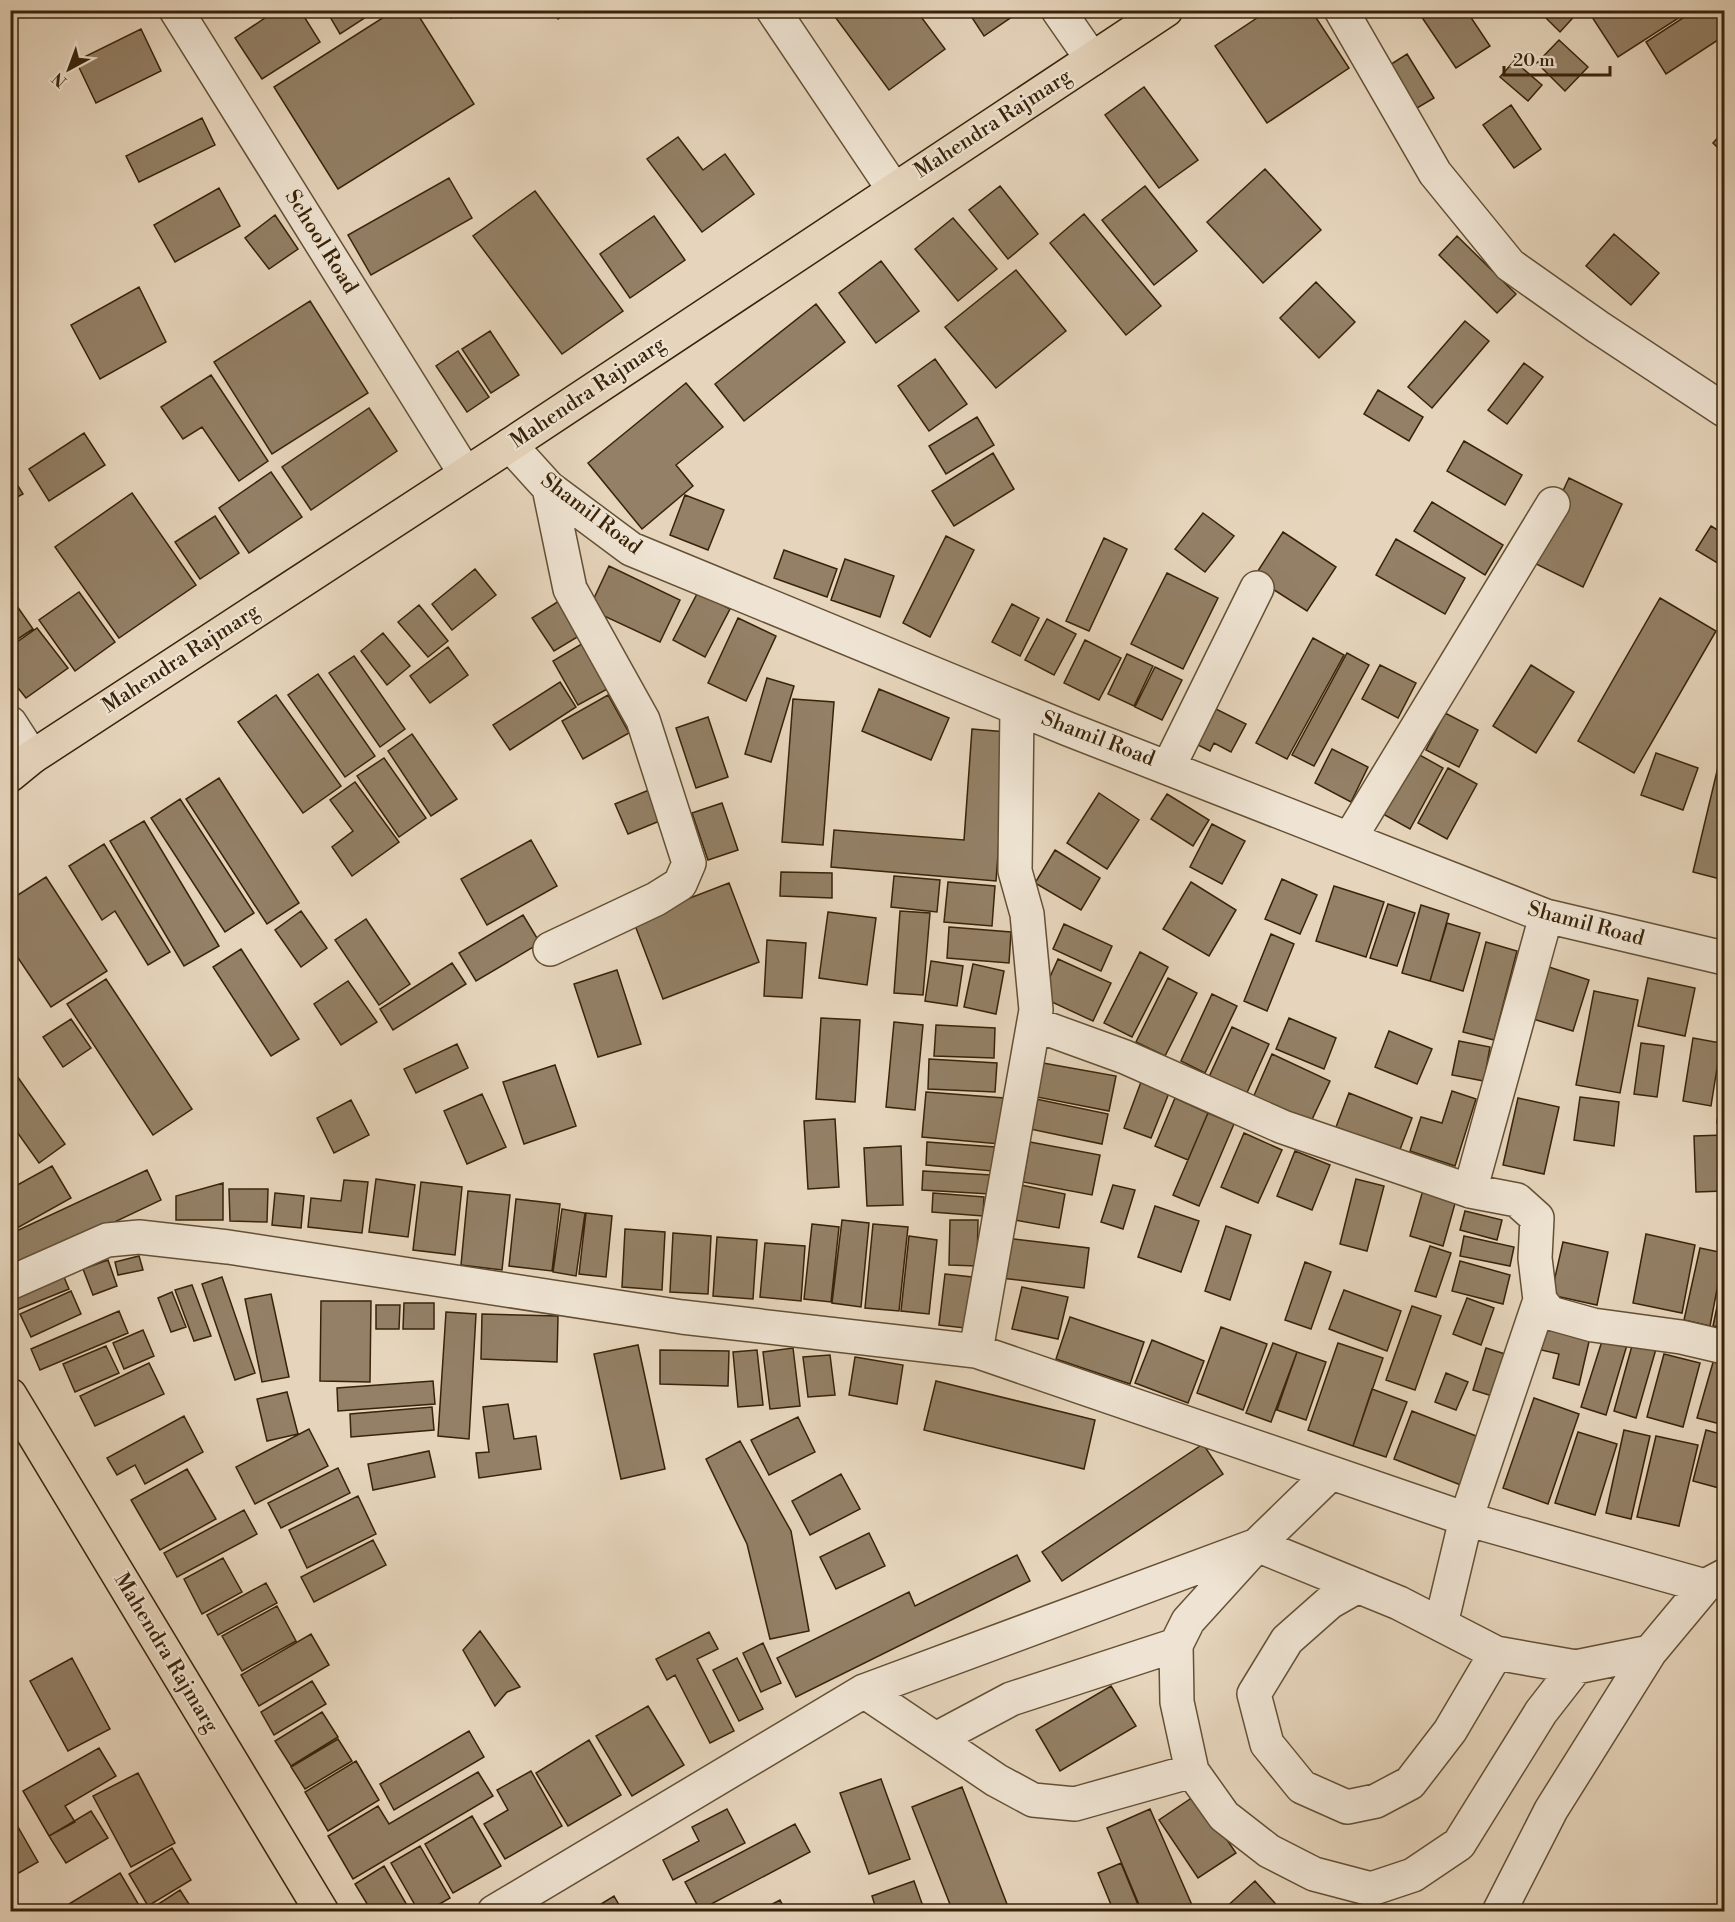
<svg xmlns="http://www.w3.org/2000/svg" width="1735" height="1922" viewBox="0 0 1735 1922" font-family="'Libre Bodoni',serif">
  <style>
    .building { fill: #938066; stroke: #392308; stroke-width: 1.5 }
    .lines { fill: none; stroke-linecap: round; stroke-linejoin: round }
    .minor-casing { stroke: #645035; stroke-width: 36 }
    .highway-casing { stroke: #392308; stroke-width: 36 }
    .minor { stroke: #efe4d3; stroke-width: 33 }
    .highway { stroke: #e6d5bc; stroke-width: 33 }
    .labels { text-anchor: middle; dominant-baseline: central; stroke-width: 4.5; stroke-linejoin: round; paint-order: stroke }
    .street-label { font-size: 21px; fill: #392308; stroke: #efe4d3 }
  </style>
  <rect width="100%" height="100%" fill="#e6d5bc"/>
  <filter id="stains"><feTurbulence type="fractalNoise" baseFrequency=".00333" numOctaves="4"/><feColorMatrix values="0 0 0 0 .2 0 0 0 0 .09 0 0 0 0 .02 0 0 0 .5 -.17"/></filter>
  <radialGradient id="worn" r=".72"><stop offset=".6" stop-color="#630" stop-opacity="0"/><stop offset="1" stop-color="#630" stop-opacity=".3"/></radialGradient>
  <path class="building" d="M84 10H100L88 17Z
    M277 10H300L320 42 262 79 235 38Z
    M326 10H377L340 34Z
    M395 10H415L474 104 338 189 274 87Z
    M446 10H464L451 18Z
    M554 10H572L558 19Z
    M830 10H916L945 49 889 90Z
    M967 10H1022L984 36Z
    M1269 10H1311L1349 68 1267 123 1215 46Z
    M1417 10H1466L1490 46 1456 68Z
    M1538 10H1580L1560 32Z
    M1602 10H1691L1618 57 1592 17Z
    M1695 10H1724V36L1666 74 1646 42Z
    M141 29 161 71 96 103 76 61Z
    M1559 40 1588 67 1565 91 1537 63Z
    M1407 54 1434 98 1412 111 1385 68Z
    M1514 61 1542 85 1528 101 1500 77Z
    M1144 87 1198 160 1159 188 1105 115Z
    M1511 105 1541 149 1514 168 1483 125Z
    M202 118 215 145 139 182 126 156Z
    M1724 131V154L1713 143Z
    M678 137 703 170 725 154 754 194 702 232 647 159Z
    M1265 169 1321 230 1263 283 1207 222Z
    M449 178 472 218 371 275 348 235Z
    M1000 186 1038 234 1008 259 969 210Z
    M1145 186 1197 251 1154 285 1102 220Z
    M219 188 240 226 175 262 154 225Z
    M535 191 623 311 562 354 473 236Z
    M1084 214 1161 306 1126 335 1050 243Z
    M275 215 298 249 269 269 245 238Z
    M654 216 685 260 630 298 600 254Z
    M953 218 997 269 958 301 915 249Z
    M1614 234 1659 273 1631 305 1586 266Z
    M1457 236 1516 294 1497 313 1439 255Z
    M881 261 919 311 876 343 839 293Z
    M1016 270 1066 331 996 388 945 327Z
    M1316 282 1355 322 1319 358 1280 318Z
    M139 287 166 342 100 379 71 325Z
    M310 301 368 393 272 454 214 362Z
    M816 304 845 342 744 421 715 384Z
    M1465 321 1489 341 1432 408 1408 387Z
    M490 331 519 375 491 393 462 349Z
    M458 351 489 397 467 412 436 366Z
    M935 359 967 404 929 431 898 386Z
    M1524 363 1543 377 1507 424 1488 410Z
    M211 375 268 461 239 481 202 427 183 439 161 407Z
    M686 383 723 427 676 465 693 486 642 529 588 463Z
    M1378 390 1423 417 1409 441 1364 414Z
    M369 408 397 451 311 510 282 467Z
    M977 417 994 445 946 474 929 446Z
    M84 433 105 465 49 501 29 469Z
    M1464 441 1522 475 1505 505 1447 471Z
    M993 453 1014 489 954 526 932 491Z
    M271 472 302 517 249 553 219 508Z
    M10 473 23 494 10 501Z
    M1569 478 1622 504 1583 587 1530 561Z
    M132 493 196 585 119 638 55 547Z
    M685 495 724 510 708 550 670 535Z
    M1432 502 1503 545 1485 575 1414 531Z
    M1203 513 1234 536 1205 572 1175 549Z
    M215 516 239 553 200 579 175 542Z
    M1711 526 1724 534V567L1696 550Z
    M1283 532 1336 567 1307 611 1254 577Z
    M946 536 974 550 930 637 903 623Z
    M1104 538 1127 549 1089 631 1066 621Z
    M1396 539 1465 578 1445 614 1376 575Z
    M784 550 837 569 827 597 774 578Z
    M845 559 894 576 880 617 831 600Z
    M609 566 680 600 660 642 589 609Z
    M475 569 496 595 452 630 432 604Z
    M1167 573 1218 598 1183 669 1131 644Z
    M79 592 115 642 75 671 39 620Z
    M698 592 730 609 705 657 673 640Z
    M1660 598 1716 631 1634 773 1578 741Z
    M12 599 33 629 10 644V600Z
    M562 599 584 633 554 651 532 618Z
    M1012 604 1039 618 1020 656 992 642Z
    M419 605 448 641 428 657 398 622Z
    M738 618 776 636 746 701 708 683Z
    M1047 619 1076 634 1054 675 1025 660Z
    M37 628 68 668 26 698 10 678V647Z
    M383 633 410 666 387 685 361 651Z
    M1313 638 1344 655 1287 759 1256 743Z
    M1085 640 1121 658 1099 700 1064 683Z
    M585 642 611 687 578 705 553 661Z
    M448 647 468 675 430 703 410 676Z
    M1347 653 1369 665 1314 766 1292 755Z
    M1127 654 1153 666 1134 706 1108 694Z
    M354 656 405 729 380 747 329 673Z
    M1380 665 1416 683 1398 718 1362 699Z
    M1531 665 1574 692 1536 753 1493 726Z
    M1155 667 1182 680 1162 720 1135 707Z
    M318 674 375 756 345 777 288 695Z
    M767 678 794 686 771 762 745 754Z
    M560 682 576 707 510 750 493 725Z
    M879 689 949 718 931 760 862 731Z
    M276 695 341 786 303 813 238 722Z
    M608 695 629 733 583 759 562 721Z
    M793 699 834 702 823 845 782 842Z
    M1202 702 1246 724 1231 752 1214 743 1210 751 1184 738Z
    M1445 713 1478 730 1459 767 1426 750Z
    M708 717 728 777 696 788 676 728Z
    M972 729 1007 732 996 881 831 867 834 830 964 840Z
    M412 734 457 799 431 816 388 751Z
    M1407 748 1443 768 1410 829 1374 809Z
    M1332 749 1368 767 1351 802 1315 783Z
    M1656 753 1698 768 1683 810 1641 795Z
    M384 758 426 818 399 837 357 776Z
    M1718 767 1724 769V880L1693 872Z
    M1448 768 1477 784 1447 839 1418 823Z
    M219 778 299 903 267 924 186 799Z
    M355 782 399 842 352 876 332 847 353 831 330 800Z
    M649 790 662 820 628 834 615 804Z
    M1099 793 1139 820 1107 869 1067 843Z
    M1167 794 1209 820 1193 846 1151 819Z
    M180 799 254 913 225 932 151 818Z
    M722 803 738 850 708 860 692 813Z
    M144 821 219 946 184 966 110 841Z
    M1212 824 1245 841 1222 884 1190 867Z
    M531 840 557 886 487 925 461 879Z
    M104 844 170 952 148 965 115 911 102 920 69 866Z
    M1055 850 1100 878 1081 910 1035 883Z
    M781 872 832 873V898L780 896Z
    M894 876 940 880 937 912 891 907Z
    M46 877 107 971 51 1007 10 946V900Z
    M1282 879 1317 895 1300 934 1265 919Z
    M948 882 995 886 992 926 944 922Z
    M1191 882 1236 910 1209 956 1163 929Z
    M729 883 759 962 663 999 633 920Z
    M1334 886 1384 902 1366 957 1316 941Z
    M1388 904 1415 913 1397 966 1370 958Z
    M1421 905 1449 914 1430 981 1402 973Z
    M301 911 327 948 301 967 275 930Z
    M900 911 930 913 923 995 894 993Z
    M828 912 876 918 867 985 819 978Z
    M523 915 540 943 476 981 459 953Z
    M366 919 410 984 379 1005 335 940Z
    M1447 923 1480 933 1463 991 1430 981Z
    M1064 924 1112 946 1101 971 1053 949Z
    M949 927 1011 932 1009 963 947 958Z
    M1271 934 1294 944 1267 1011 1244 1001Z
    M767 940 806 943 802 998 764 996Z
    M1486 942 1517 951 1494 1040 1463 1032Z
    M241 949 299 1039 271 1056 213 967Z
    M1140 952 1168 967 1132 1037 1104 1023Z
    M1058 959 1111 983 1093 1021 1041 997Z
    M931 961 963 966 957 1006 925 1001Z
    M452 963 466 984 393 1030 380 1009Z
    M973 964 1004 971 996 1014 964 1007Z
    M1549 967 1589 980 1573 1031 1533 1019Z
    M617 970 641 1044 598 1057 574 984Z
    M1168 978 1197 993 1165 1056 1136 1042Z
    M1648 978 1695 988 1685 1036 1638 1026Z
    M106 979 192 1109 153 1135 67 1004Z
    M348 981 377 1022 341 1045 314 1004Z
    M1594 991 1638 1000 1620 1093 1576 1085Z
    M1212 994 1237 1006 1205 1073 1181 1061Z
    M821 1018 860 1020 855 1102 816 1099Z
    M1289 1018 1336 1038 1324 1069 1276 1049Z
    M71 1019 91 1048 63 1067 43 1037Z
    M894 1022 923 1025 915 1110 886 1107Z
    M936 1025 995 1028 994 1058 934 1056Z
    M1232 1027 1269 1044 1245 1097 1208 1079Z
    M1389 1031 1432 1049 1417 1084 1375 1067Z
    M1693 1038 1721 1043 1711 1106 1683 1101Z
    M1459 1041 1490 1047 1484 1081 1452 1075Z
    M1641 1043 1664 1046 1657 1097 1634 1094Z
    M457 1044 468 1068 416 1093 404 1069Z
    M1272 1054 1330 1081 1309 1126 1252 1100Z
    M929 1059 997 1063 995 1092 928 1089Z
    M1724 1062V1124L1717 1123Z
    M1043 1063 1116 1076 1109 1111 1037 1097Z
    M555 1065 576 1126 524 1144 503 1082Z
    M10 1066 65 1144 39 1163 10 1122Z
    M1141 1082 1169 1093 1151 1138 1124 1128Z
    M1452 1091 1476 1099 1455 1166 1410 1151 1421 1117 1442 1123Z
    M926 1092 1004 1098 1000 1144 922 1137Z
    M1349 1093 1412 1118 1399 1152 1336 1127Z
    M482 1094 506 1147 467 1164 444 1111Z
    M1580 1097 1619 1102 1614 1146 1574 1140Z
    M1175 1098 1208 1113 1188 1160 1155 1146Z
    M1518 1098 1559 1107 1544 1174 1503 1165Z
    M1036 1099 1108 1114 1102 1144 1030 1129Z
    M351 1100 369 1135 334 1153 317 1118Z
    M1208 1113 1234 1124 1199 1206 1173 1195Z
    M835 1119 839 1187 808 1189 804 1121Z
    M1244 1133 1282 1150 1258 1203 1221 1187Z
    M1724 1135V1191L1696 1192 1694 1136Z
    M927 1142 995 1147 993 1171 926 1165Z
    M1030 1142 1100 1155 1092 1195 1023 1182Z
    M901 1146 903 1205 867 1206 864 1148Z
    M1295 1151 1330 1165 1312 1210 1277 1196Z
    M52 1166 71 1198 10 1232V1189Z
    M147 1170 161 1200 20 1267 10 1246V1234Z
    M923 1171 991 1175 990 1194 922 1190Z
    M376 1179 415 1185 408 1237 369 1232Z
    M1356 1179 1384 1186 1367 1251 1340 1244Z
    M344 1180 368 1182 362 1233 308 1227 311 1198 341 1201Z
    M421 1182 462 1187 455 1255 413 1250Z
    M223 1183V1220H176V1196Z
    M1016 1184 1065 1194 1059 1228 1009 1219Z
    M1113 1185 1135 1190 1123 1229 1101 1222Z
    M229 1189H268L267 1222 230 1221Z
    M1423 1190 1456 1200 1443 1246 1410 1236Z
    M468 1191 510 1195 502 1270 461 1265Z
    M275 1193 304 1196 301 1228 272 1225Z
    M933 1193 984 1197 983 1216 932 1212Z
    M516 1199 560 1204 552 1271 509 1266Z
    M1155 1206 1199 1221 1181 1272 1138 1257Z
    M562 1209 585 1213 576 1276 553 1272Z
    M1465 1211 1502 1220 1497 1240 1460 1230Z
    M586 1213 612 1216 606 1277 579 1274Z
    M842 1220 869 1223 861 1307 832 1303Z
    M950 1220H978L977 1266 949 1265Z
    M812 1224 839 1227 831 1302 804 1299Z
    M873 1224 908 1227 899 1311 865 1308Z
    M1226 1226 1251 1235 1230 1300 1205 1291Z
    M625 1229 665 1232 662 1290 622 1287Z
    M673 1233 711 1236 708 1294 670 1292Z
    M1646 1234 1695 1245 1682 1313 1633 1303Z
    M909 1236 937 1240 929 1314 901 1311Z
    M1464 1236 1514 1247 1510 1266 1460 1256Z
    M717 1237 757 1240 753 1299 713 1296Z
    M1006 1238 1089 1248 1084 1288 1001 1278Z
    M1563 1242 1608 1252 1597 1305 1551 1295Z
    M765 1243 805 1246 801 1301 760 1297Z
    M1430 1246 1451 1253 1436 1297 1415 1291Z
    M1700 1248 1724 1253 1710 1326 1684 1320Z
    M139 1256 143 1270 118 1275 115 1262Z
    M108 1260 117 1286 93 1295 83 1269Z
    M1460 1261 1510 1275 1503 1304 1452 1291Z
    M1305 1262 1331 1272 1311 1329 1285 1320Z
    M61 1270 69 1289 17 1310 10 1296Z
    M1724 1273V1328L1713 1326Z
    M945 1274 972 1277 965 1328 939 1325Z
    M222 1277 255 1373 235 1380 202 1284Z
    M192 1285 211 1336 194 1341 175 1290Z
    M1022 1287 1068 1297 1058 1339 1012 1329Z
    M1344 1290 1401 1311 1387 1351 1329 1329Z
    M71 1291 81 1314 31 1337 20 1314Z
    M172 1292 186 1327 171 1332 158 1298Z
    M271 1294 289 1377 262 1382 245 1299Z
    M1467 1298 1494 1308 1481 1345 1453 1334Z
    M321 1301H371L370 1382 320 1381Z
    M404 1303H434V1329H403Z
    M376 1305H400L399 1329H376Z
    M1412 1306 1441 1316 1415 1390 1386 1380Z
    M119 1311 128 1333 40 1370 31 1349Z
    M446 1312 476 1314 469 1439 438 1436Z
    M482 1314 558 1316 557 1362 481 1359Z
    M1070 1317 1144 1342 1130 1384 1056 1359Z
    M1544 1321 1591 1333 1579 1385 1553 1378 1559 1354 1537 1349Z
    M1221 1327 1267 1344 1243 1410 1197 1393Z
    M143 1330 154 1356 124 1369 113 1343Z
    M1603 1338 1627 1345 1606 1415 1581 1407Z
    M1152 1340 1204 1361 1188 1403 1135 1383Z
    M1633 1342 1656 1349 1636 1418 1614 1411Z
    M1273 1343 1297 1352 1271 1422 1246 1413Z
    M1338 1343 1383 1358 1353 1446 1308 1430Z
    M638 1345 665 1469 621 1479 594 1354Z
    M106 1346 119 1373 75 1392 63 1364Z
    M793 1348 800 1406 770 1409 763 1352Z
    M1486 1348 1518 1358 1505 1400 1473 1390Z
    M660 1350 729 1351 728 1386 660 1384Z
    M757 1350 763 1405 738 1407 733 1352Z
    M1297 1352 1326 1362 1306 1420 1277 1410Z
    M1664 1354 1700 1363 1683 1427 1647 1417Z
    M830 1355 835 1395 808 1397 803 1357Z
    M855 1357 903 1365 897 1404 849 1395Z
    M1714 1359 1724 1362V1425L1697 1418Z
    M149 1363 164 1394 95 1426 80 1396Z
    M1446 1373 1468 1382 1456 1410 1435 1402Z
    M433 1381 435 1404 338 1411 337 1388Z
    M936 1381 1095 1420 1084 1469 924 1430Z
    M1372 1389 1407 1402 1386 1457 1353 1446Z
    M287 1392 298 1434 267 1441 257 1399Z
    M1534 1398 1579 1414 1548 1504 1503 1488Z
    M508 1404 514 1439 536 1436 541 1469 479 1478 476 1453 489 1452 483 1407Z
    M432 1407 434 1430 351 1437 350 1414Z
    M1412 1411 1489 1441 1471 1489 1394 1459Z
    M184 1416 203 1452 145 1484 135 1465 117 1475 107 1458Z
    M798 1417 815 1452 769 1475 751 1440Z
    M309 1429 328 1466 255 1504 236 1467Z
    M1624 1430 1650 1436 1631 1519 1606 1513Z
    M1706 1430 1724 1435V1466L1719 1488 1693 1481Z
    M1578 1432 1617 1444 1595 1515 1555 1503Z
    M1656 1436 1698 1445 1679 1526 1637 1517Z
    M740 1441 791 1531 809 1631 770 1639 747 1544 706 1459Z
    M1203 1444 1223 1474 1062 1581 1042 1552Z
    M429 1451 435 1477 373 1490 368 1464Z
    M338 1468 350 1493 281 1528 268 1503Z
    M187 1469 216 1519 160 1550 131 1500Z
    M841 1474 860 1509 810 1535 792 1501Z
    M358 1496 376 1534 307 1568 289 1530Z
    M244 1510 257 1534 177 1577 164 1553Z
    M869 1533 885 1566 836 1589 820 1557Z
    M373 1540 386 1565 314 1602 301 1577Z
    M1017 1555 1030 1581 796 1697 777 1658 909 1592 915 1606Z
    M223 1558 242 1592 202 1614 184 1579Z
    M266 1583 277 1603 218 1635 207 1615Z
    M277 1606 296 1641 242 1671 222 1636Z
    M480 1631 520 1687 507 1692 495 1706 463 1650Z
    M709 1632 718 1649 697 1659 734 1731 710 1743 675 1675 667 1680 656 1659Z
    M311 1634 329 1665 259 1706 241 1675Z
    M763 1643 781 1683 761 1692 743 1653Z
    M72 1658 110 1729 68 1751 30 1681Z
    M737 1658 763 1709 739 1721 713 1670Z
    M312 1681 326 1704 274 1735 261 1712Z
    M1111 1686 1136 1726 1060 1771 1036 1730Z
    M648 1706 684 1765 632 1796 596 1736Z
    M322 1712 338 1737 291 1766 275 1741Z
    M469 1731 484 1757 394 1810 380 1784Z
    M338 1739 352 1761 305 1789 291 1767Z
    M589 1740 621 1795 568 1826 536 1773Z
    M99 1748 116 1776 65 1806 75 1822 49 1836 23 1791Z
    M356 1761 379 1800 328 1831 305 1792Z
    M531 1771 562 1826 505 1859 484 1824 508 1810 497 1790Z
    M478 1772 493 1796 353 1879 328 1836 378 1806 389 1824Z
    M138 1773 175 1843 131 1867 93 1796Z
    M881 1779 910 1859 869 1874 840 1793Z
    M962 1787 1010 1912H953L912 1807Z
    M1196 1795 1236 1853 1198 1878 1159 1820Z
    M727 1809 745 1843 673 1880 663 1860 699 1841 692 1827Z
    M1150 1809 1195 1912H1142L1107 1828Z
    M91 1811 108 1838 66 1863 49 1836Z
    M10 1813 38 1862 10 1878Z
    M472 1816 501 1866 453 1893 425 1844Z
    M795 1824 810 1852 700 1910 685 1882Z
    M420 1846 450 1898 426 1912H419L391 1863Z
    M172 1848 191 1880 148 1906 129 1874Z
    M1121 1863 1141 1912H1114L1098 1873Z
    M384 1866 411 1912H372L355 1884Z
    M120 1873 143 1912H67L64 1907Z
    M914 1881 925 1912H877L872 1896Z
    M1255 1881 1282 1911 1226 1912 1224 1909Z
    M180 1890 194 1912H146Z
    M614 1896 623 1912H588Z
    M780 1900 786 1912H757Z"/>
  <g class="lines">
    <g class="minor-casing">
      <path id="minor" d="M176 10 465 473
        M773 10 894 190
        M1058 10 1092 59
        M1341 10 1435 173 1510 265 1598 327 1724 410
        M510 445 549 488 631 549 1068 729 1546 916 1724 958
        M549 488 570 589 643 720 689 863 680 884 656 899 550 949
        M10 723 32 757
        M1169 766 1257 588
        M1350 838 1553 504
        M1034 1024 1125 1057 1283 1127 1470 1191 1517 1200 1537 1218 1535 1258 1540 1300 1550 1313 1593 1325 1681 1337 1724 1347
        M1470 1191 1546 916
        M10 1283 107 1240 139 1237 228 1247 682 1317 976 1351 1466 1519 1705 1586 1724 1576
        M976 1351 1036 1010 1027 914 1015 871 1017 708
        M1330 1474 1257 1545 1188 1621 1176 1645 1177 1702 1192 1771 1224 1816 1269 1851 1314 1874 1371 1889 1413 1875 1459 1844 1541 1712 1576 1667
        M1358 1586 1330 1602 1287 1640 1254 1694 1267 1744 1302 1787 1347 1807 1376 1801 1410 1783 1450 1731 1496 1653
        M1441 1624 1466 1519 1540 1300
        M864 1691 996 1780 1033 1800 1075 1804 1192 1771
        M936 1739 1011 1699 1176 1645
        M494 1912 864 1691 1257 1545 1399 1603 1496 1653 1576 1667 1650 1652
        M1499 1912 1551 1810 1650 1652 1705 1586"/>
    </g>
    <g class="highway-casing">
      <path id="highway" d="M10 775 32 757 510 445 1166 10
        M10 1395 322 1912"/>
    </g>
    <use href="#minor" class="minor"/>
    <use href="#highway" class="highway"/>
  </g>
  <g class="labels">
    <g class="street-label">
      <text transform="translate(993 124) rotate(-33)">Mahendra Rajmarg</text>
      <text transform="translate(321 242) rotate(58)">School Road</text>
      <text transform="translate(588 393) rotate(-34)">Mahendra Rajmarg</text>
      <text transform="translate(591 514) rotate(37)">Shamil Road</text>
      <text transform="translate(181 659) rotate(-33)">Mahendra Rajmarg</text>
      <text transform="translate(1098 739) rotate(21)">Shamil Road</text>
      <text transform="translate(1586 924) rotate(15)">Shamil Road</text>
      <text transform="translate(166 1653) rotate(59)">Mahendra Rajmarg</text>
    </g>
  </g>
  <rect width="1735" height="1922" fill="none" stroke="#e6d5bc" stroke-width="36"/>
  <rect x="12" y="12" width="1711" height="1898" fill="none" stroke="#392308" stroke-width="3"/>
  <rect x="18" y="18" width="1699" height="1886" fill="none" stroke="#392308" stroke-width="1.5"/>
  <g transform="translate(69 69) rotate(221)" stroke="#efe4d3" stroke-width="4.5" paint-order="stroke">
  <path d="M0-4.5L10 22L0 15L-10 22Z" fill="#392308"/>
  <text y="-9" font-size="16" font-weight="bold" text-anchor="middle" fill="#392308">N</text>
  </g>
  <path d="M1504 66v9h106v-9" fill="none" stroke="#392308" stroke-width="3"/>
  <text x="1513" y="66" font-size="18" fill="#392308" stroke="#efe4d3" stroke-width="4.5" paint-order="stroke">20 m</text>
  <rect width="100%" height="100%" filter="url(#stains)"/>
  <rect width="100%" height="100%" fill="url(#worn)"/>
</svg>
